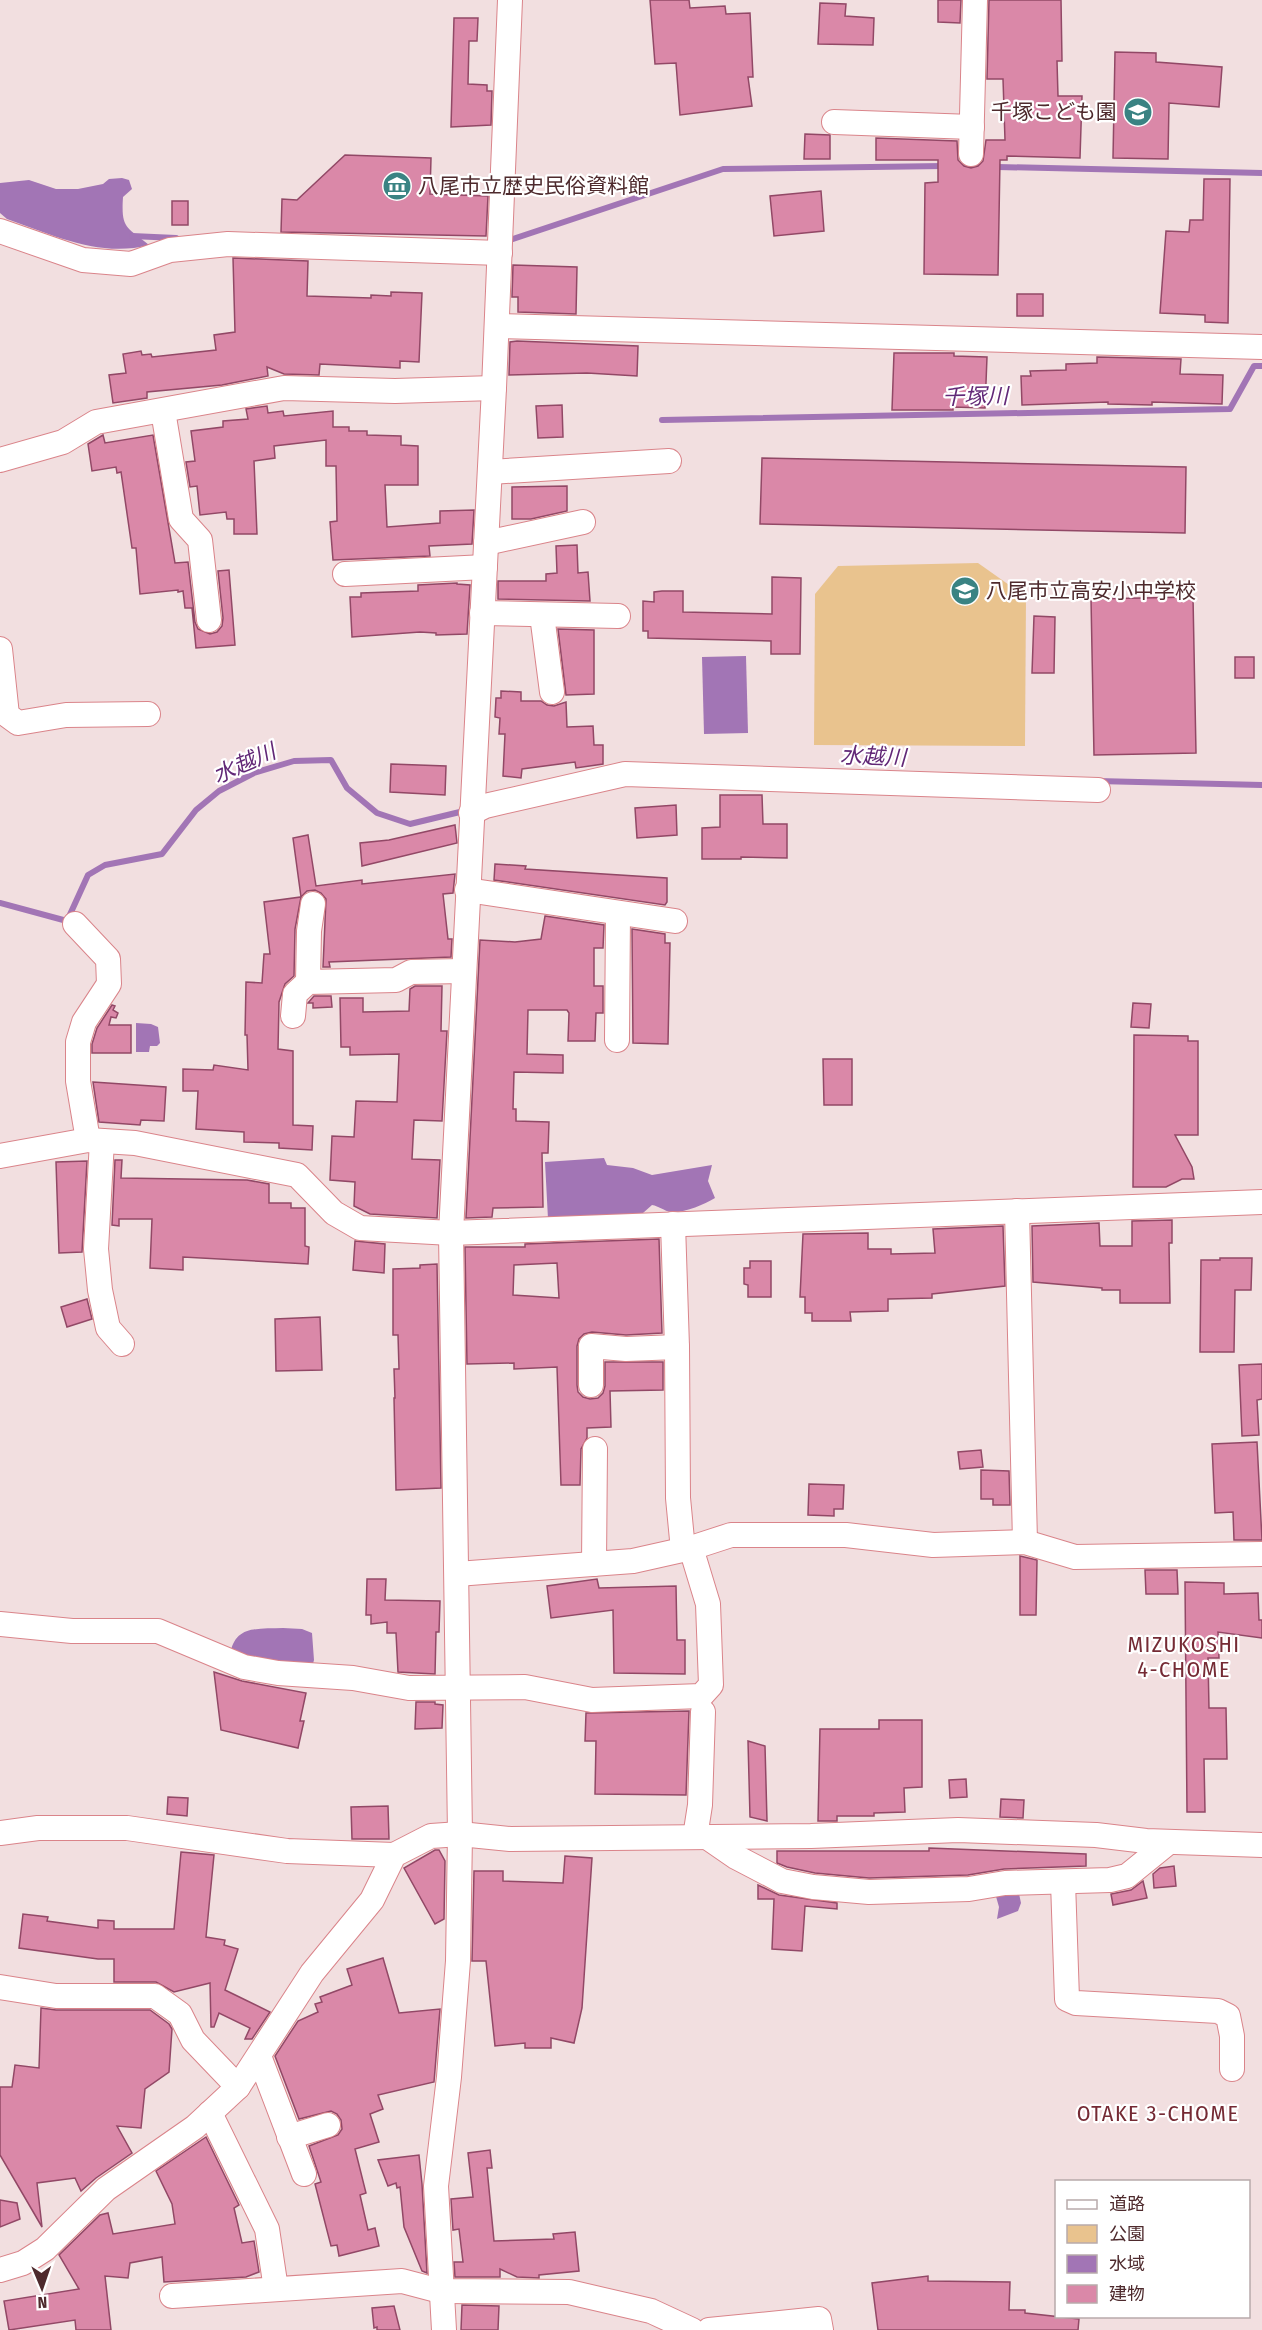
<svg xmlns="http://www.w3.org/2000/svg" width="1262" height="2330" viewBox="0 0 1262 2330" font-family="'Fira Sans Condensed','Noto Sans JP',sans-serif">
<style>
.green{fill:#e9c38e}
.water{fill:#a275b5}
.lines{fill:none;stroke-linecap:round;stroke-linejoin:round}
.stream{stroke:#a275b5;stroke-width:6}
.building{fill:#da88a8;stroke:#924866;stroke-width:1.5;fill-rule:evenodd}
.minor-casing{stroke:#da848a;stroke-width:26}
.minor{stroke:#fff;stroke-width:24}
.labels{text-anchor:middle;stroke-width:4.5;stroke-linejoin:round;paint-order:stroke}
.poi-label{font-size:21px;fill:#4e2a2d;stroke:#fff;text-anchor:start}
.water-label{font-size:22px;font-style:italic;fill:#622877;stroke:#fff}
.neighbourhood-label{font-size:22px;letter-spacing:1.5px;fill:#752a34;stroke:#fff}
</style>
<rect width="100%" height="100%" fill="#f2dfe0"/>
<!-- green -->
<polygon class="green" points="978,563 1026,597 1025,746 814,745 815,594 838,566"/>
<!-- water -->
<g class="water">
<path d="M122 178 129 180 132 189 123 197C121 229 126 226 149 245 100 258 53 235 7 219L0 213V183L29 180 56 189H78L103 184 109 179Z"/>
<polygon points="746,656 748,733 704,734 702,657"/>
<polygon points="136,1023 151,1024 158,1027 160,1043 157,1046 150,1046 149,1052 136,1052"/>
<path d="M604 1158 607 1165 633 1168 652 1175 712 1165 708 1181 715 1198C703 1205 685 1213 671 1212 664 1211 659 1206 652 1205L643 1213 548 1219 545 1162Z"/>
<path d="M283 1628 302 1629 312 1633 314 1660 312 1667 230 1656C234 1625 257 1629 283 1628Z"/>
<polygon points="1018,1889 1021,1903 1018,1911 997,1919 999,1907 995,1893"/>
</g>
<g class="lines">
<!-- stream -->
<g class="stream">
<polyline points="957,166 1262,173"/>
<polyline points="132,236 176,238"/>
<polyline points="507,241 723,169 944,166"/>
<polyline points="662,420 1230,409 1254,366 1262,366"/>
<polyline points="1097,781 1262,785"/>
<polyline points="0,903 67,921 88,875 105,865 162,854 196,810 219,791 254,773 294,761 331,760 347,788 377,813 410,824 464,811"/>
</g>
</g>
<!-- building -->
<g class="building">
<polygon points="650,0 689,0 690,8 725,6 726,14 750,13 753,77 748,77 752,106 680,115 676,63 655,64"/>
<polygon points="938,0 961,0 960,23 938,22"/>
<polygon points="989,0 1061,0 1062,61 1057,61 1058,96 1082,96 1080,158 1007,156 1007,160 1000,160 998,275 924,274 925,183 938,182 938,160 876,160 876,138 957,141 958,160 964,166 971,168 978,166 983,161 986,140 1005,140 1003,79 987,79"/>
<polygon points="820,3 846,4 845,16 874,18 873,45 818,44"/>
<polygon points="454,18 478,18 477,41 469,41 468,84 487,85 487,91 492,91 491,125 451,127"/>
<polygon points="1115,52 1156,53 1156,62 1222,67 1219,107 1169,103 1168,159 1113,158"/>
<polygon points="805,134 830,135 830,159 804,159"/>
<polygon points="345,155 431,158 430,194 488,196 486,236 281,232 282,199 297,200"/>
<polygon points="1204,179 1230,179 1228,323 1205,322 1205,315 1160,313 1166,231 1189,232 1190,220 1203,220"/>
<polygon points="821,191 824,231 774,236 770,196"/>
<rect x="172" y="201" width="16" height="24"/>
<polygon points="233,258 308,261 307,296 371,298 371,295 391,296 391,292 422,293 419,362 400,361 400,368 320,364 319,375 284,374 267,367 268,376 222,385 147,392 147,398 113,403 109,375 126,373 123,354 141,351 142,355 151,354 152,357 216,350 214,335 235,332"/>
<polygon points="513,265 577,267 576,314 518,312 518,297 512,297"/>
<rect x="1017" y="294" width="26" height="22"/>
<polygon points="517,341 638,346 637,376 587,373 509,375 510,342"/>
<polygon points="894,353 954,353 954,356 987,357 985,408 953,407 953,410 892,410"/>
<polygon points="1097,357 1181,359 1180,374 1223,375 1222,404 1152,402 1152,405 1108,404 1108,402 1022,405 1021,376 1031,376 1030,371 1066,370 1066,364 1097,363"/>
<polygon points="562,405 563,437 538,438 536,406"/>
<polygon points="267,406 268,413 283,411 284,416 333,411 333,427 349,427 349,431 367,431 367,435 401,436 401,445 418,446 418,485 385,485 387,527 440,523 440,511 474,510 472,544 429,546 430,556 333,560 330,522 337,521 336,466 326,466 326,440 274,446 275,458 254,461 257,534 234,534 234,519 227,519 226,512 200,515 197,486 190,487 186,462 195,461 191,431 223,427 223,421 248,419 246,409"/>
<polygon points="103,435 105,443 153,435 175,563 188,562 195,622 198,629 210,634 217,632 222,626 223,618 218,571 229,570 235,645 196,648 192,608 185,608 183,591 178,592 178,590 140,594 136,548 132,548 121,472 117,473 116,467 92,471 88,444"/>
<polygon points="762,458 1186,467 1185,533 760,524"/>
<polygon points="567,486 567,511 531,519 512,519 512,487"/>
<polygon points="577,545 578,573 588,572 590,601 498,599 498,581 546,581 546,574 557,573 556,546"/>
<polygon points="772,577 801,578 800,654 771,654 771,641 648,638 648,631 643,631 643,601 654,602 654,592 662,591 683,591 683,612 772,614"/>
<polygon points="457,583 457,584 470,585 467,634 436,635 436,633 420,632 352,637 350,597 361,597 361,593 418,591 418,585"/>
<polygon points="1193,597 1196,753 1094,755 1091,599"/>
<polygon points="1034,616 1055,617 1054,673 1032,673"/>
<polygon points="558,629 594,630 594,694 566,695"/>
<rect x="1235" y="657" width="19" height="21"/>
<polygon points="501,691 521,692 521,701 541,701 547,705 554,706 566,702 567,727 593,726 594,745 603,745 603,764 576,768 575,762 522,769 521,778 503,776 505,734 499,734 500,718 495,717 496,698 501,698"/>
<polygon points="391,764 446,766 445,795 390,792"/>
<polygon points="720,795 762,795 763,824 787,824 787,858 741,857 741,859 702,859 702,828 720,827"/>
<polygon points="676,805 677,835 637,838 635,808"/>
<polygon points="455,825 457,843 362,866 360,843 389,840"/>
<polygon points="308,835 316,886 362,880 362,884 455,874 453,893 443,894 448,939 452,939 451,957 329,962 330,967 323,967 326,899 321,893 315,890 307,891 301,897 293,838"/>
<polygon points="495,864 526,866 525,869 667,878 667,902 665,905 494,880"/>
<polygon points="301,897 295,929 294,976 285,984 279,1002 278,1049 293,1051 293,1125 313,1126 312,1150 279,1148 279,1143 244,1142 244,1132 196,1129 198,1091 183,1091 183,1069 213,1070 214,1065 248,1070 247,1035 245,1035 246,982 262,983 264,954 270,954 264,902"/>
<polygon points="545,916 604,925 603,948 594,948 594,986 603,986 603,1013 596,1013 595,1041 568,1041 569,1013 567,1010 528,1010 527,1054 563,1055 563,1073 514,1072 513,1109 516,1109 516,1121 549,1122 548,1153 542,1153 543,1207 493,1208 492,1217 466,1218 480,940 515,942 541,939"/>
<polygon points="632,929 665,934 665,943 670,943 668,1044 633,1043"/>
<polygon points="415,986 442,986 441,1031 447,1031 442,1121 414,1120 412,1159 440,1160 437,1218 370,1214 354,1206 355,1182 330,1180 332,1136 354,1137 356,1101 397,1102 399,1054 350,1055 350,1047 341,1047 340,998 363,998 363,1012 409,1011 410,989"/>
<polygon points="314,996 331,996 332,1007 313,1008 313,1003 308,1003"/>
<polygon points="1133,1003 1151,1004 1149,1028 1131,1027"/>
<polygon points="112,1005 115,1006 113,1010 118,1013 116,1018 111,1017 109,1025 131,1025 131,1053 92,1053 92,1044 97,1028"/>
<polygon points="1134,1035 1188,1036 1188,1041 1198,1041 1198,1135 1175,1135 1192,1167 1194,1179 1182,1179 1166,1187 1133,1187"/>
<polygon points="823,1059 852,1059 852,1105 824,1105"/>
<polygon points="93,1082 166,1087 164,1121 141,1120 140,1125 99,1122"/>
<polygon points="115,1160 122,1160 121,1178 247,1180 269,1184 269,1203 291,1203 291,1208 305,1208 305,1246 309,1247 308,1264 183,1257 183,1270 150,1268 152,1219 119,1219 119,1226 112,1225"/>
<polygon points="87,1161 82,1252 59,1253 56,1162"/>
<polygon points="1172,1220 1172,1243 1169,1243 1170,1303 1120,1303 1120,1290 1102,1290 1102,1288 1033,1282 1032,1226 1099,1223 1100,1246 1132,1246 1132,1221"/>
<polygon points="1003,1226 1005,1286 932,1294 932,1298 888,1299 888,1311 850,1312 851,1321 812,1321 812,1313 805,1313 805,1297 800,1297 803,1234 868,1233 868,1249 891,1249 891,1254 935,1253 933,1229"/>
<path d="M659 1239 662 1333 626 1335 592 1332 584 1334 579 1339 577 1346V1385L578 1392 583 1397 590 1399 598 1398 603 1393 605 1386V1362H663V1390L610 1391 611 1427 587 1428V1438L581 1449 580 1485H561L557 1367 514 1369V1363L467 1364 465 1247H525V1244ZM557 1263 559 1298 513 1295 514 1265Z"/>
<polygon points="355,1241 385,1244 384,1273 353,1270"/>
<polygon points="1220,1258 1252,1258 1251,1290 1235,1290 1234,1352 1200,1352 1201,1260 1220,1260"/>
<polygon points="750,1261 771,1261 771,1297 748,1297 748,1285 744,1284 744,1268 750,1268"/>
<polygon points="437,1264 441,1488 396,1490 394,1398 395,1398 394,1369 399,1369 398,1335 393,1335 393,1269 420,1268 420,1265"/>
<polygon points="87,1299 92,1319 67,1327 61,1307"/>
<polygon points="320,1317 322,1370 276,1371 275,1319"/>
<polygon points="1262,1364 1262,1399 1257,1400 1259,1435 1242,1436 1239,1365"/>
<polygon points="1257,1442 1262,1540 1234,1540 1233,1512 1215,1513 1212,1444"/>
<polygon points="981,1450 983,1467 960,1469 958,1452"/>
<polygon points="981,1470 1009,1471 1010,1505 993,1505 993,1499 981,1499"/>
<polygon points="809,1484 844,1485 843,1509 834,1509 834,1516 808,1515"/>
<polygon points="1020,1556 1037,1560 1036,1615 1020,1615"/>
<polygon points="1145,1570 1177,1570 1178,1594 1146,1594"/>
<polygon points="367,1579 386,1579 385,1600 440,1601 439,1632 436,1632 435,1674 398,1672 396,1633 387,1633 387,1622 371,1624 371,1615 366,1615"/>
<polygon points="597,1579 599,1588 676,1586 677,1640 685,1640 685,1674 614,1673 613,1610 551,1618 547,1586"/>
<polygon points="1185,1582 1224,1583 1224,1594 1258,1593 1259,1620 1262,1620 1262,1638 1218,1632 1219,1658 1208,1658 1209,1708 1226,1708 1227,1759 1204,1759 1205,1812 1187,1812"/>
<polygon points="214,1672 242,1681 306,1693 300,1721 304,1721 298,1748 221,1730"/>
<polygon points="416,1702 435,1702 435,1704 443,1705 442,1728 415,1729"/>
<polygon points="689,1711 686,1795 595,1794 596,1741 585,1741 586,1713"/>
<polygon points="879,1720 922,1720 922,1787 904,1788 905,1812 874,1813 874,1816 837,1816 837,1821 818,1821 820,1729 879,1729"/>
<polygon points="748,1741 765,1746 767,1821 750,1817"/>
<polygon points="966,1779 967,1797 950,1798 949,1780"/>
<polygon points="168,1797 188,1798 187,1816 167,1814"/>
<polygon points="1001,1799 1024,1800 1023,1818 1000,1817"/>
<polygon points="388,1806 389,1839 352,1839 351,1807"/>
<polygon points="929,1848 1086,1854 1086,1866 1004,1869 968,1875 869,1878 815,1873 787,1867 777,1863 777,1851 929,1851"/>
<polygon points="435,1850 439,1850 445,1861 444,1919 435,1924 404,1868"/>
<polygon points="181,1852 214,1855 206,1937 225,1940 224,1945 238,1949 225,1990 270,2012 252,2039 245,2039 250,2028 219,2013 214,2027 211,2027 210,1983 174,1992 156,1982 114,1982 114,1959 98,1959 19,1948 23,1914 48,1917 47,1921 98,1928 98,1920 114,1921 114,1929 174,1929"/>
<polygon points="565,1856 592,1858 582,2008 574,2043 551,2038 551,2048 525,2048 525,2043 495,2046 486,1961 472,1961 474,1871 503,1871 503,1881 563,1883"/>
<polygon points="1174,1866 1176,1886 1154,1888 1153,1874 1160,1868"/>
<polygon points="1143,1881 1147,1898 1113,1905 1111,1894 1131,1890"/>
<polygon points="758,1885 779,1895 837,1903 837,1909 805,1906 802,1951 772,1949 774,1899 758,1899"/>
<polygon points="383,1958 399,2013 440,2009 434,2082 378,2095 383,2109 370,2114 379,2142 355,2149 366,2193 360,2195 368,2230 375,2228 379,2246 339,2256 337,2245 331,2246 315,2184 321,2182 309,2146 338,2135 342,2129 341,2120 337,2114 331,2111 299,2119 275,2056 298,2021 318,2012 315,2004 322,2002 320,1997 352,1985 347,1969"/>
<polygon points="41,2008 56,2010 150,2010 169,2024 172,2029 169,2072 145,2089 141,2128 117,2126 132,2153 96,2178 81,2191 75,2178 37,2183 42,2227 0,2155 0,2087 12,2087 15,2065 39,2068"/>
<polygon points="206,2137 239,2205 234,2208 242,2243 254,2241 259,2272 246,2277 164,2282 162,2257 130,2263 128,2278 105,2276 111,2330 76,2330 75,2320 9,2330 4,2301 79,2289 59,2255 100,2215 108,2213 113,2234 175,2224 172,2204 156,2171"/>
<polygon points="490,2150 492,2168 487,2168 494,2241 554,2239 553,2234 575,2232 579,2271 539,2275 539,2278 517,2277 500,2269 500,2277 455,2277 454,2262 463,2262 459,2229 453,2230 451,2199 473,2197 468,2153"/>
<polygon points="419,2155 422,2184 427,2273 422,2271 404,2227 400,2187 397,2188 396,2183 388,2186 378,2160"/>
<polygon points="0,2200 17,2203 20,2219 0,2227"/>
<polygon points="928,2276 928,2281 1010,2282 1009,2310 1025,2310 1025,2313 1079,2319 1078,2330 878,2330 872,2283"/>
<polygon points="462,2305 499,2306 498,2330 461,2330"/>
<polygon points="394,2306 400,2330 377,2330 377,2327 374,2328 372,2308"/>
</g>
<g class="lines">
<!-- minor casing -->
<g class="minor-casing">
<g id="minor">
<polyline points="834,122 972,127"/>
<polyline points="971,154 975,0"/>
<polyline points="0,231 83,260 131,264 170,250 228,244 500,253"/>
<polyline points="497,326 1262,347"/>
<polyline points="163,411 181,519 200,540 209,620"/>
<polyline points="0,460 63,442 96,422 284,388 395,391 494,388"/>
<polyline points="490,472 669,461"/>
<polyline points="486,543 583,522"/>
<polyline points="345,574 485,567"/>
<polyline points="482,613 618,616"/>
<polyline points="542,615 552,692"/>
<polyline points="0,649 7,715 18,723 66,715 148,714"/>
<polyline points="471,813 485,806 625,774 1098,790"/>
<polyline points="467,890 675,921"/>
<polyline points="75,924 108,959 109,984 84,1022 78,1042 78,1081 88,1140"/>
<polyline points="308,982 309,931 313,904"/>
<polyline points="293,1016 295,994 308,982 396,980 411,972 463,971"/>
<polyline points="617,1040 618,913"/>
<polyline points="102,1141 96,1249 100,1290 108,1328 122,1344"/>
<polyline points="0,1156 88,1140 135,1143 297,1175 334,1213 360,1228 451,1233 1262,1202"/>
<polyline points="1017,1211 1025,1542"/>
<polyline points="673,1224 677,1347 678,1498 683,1550"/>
<polyline points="591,1385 591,1346 626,1349 677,1347"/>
<polyline points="594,1564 595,1449"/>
<polyline points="457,1574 633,1561 691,1548 731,1535 846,1535 933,1545 1025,1542 1075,1557 1262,1554"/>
<polyline points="0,1624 72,1631 158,1631 244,1667 278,1673 353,1678 409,1688 525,1687 592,1700 701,1696 711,1685 708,1604 691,1548"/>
<polyline points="0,1833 38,1828 127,1828 287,1851 394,1855"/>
<polyline points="695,1837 700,1805 703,1712"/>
<polyline points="707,1837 736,1857 782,1881 813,1887 869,1892 969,1889 1005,1883 1110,1880 1127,1876 1169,1842"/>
<polyline points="1063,1882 1067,1999 1076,2003 1218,2011 1228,2016 1232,2036 1232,2069"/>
<polyline points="0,1987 56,1996 155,1996 180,2014 193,2040 238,2087"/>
<polyline points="259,2056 304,2174"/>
<polyline points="210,2113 267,2229 276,2289"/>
<polyline points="289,2137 328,2125"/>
<polyline points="0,2270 23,2263 45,2249 106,2189 195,2127 238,2087 312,1973 372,1900 394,1855 431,1836 460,1834 510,1839 811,1836 958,1830 1096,1835 1146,1841 1262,1845"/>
<polyline points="172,2296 402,2281 440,2291 569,2292 651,2311 692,2330"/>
<polyline points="444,2330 436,2186 449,2077 458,1961 460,1834 451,1233 494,388 510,0"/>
<polyline points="709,2330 819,2319 821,2330"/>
</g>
</g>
<!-- minor -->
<use href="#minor" class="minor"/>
</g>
<!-- icons -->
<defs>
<g id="school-disc" transform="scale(1.5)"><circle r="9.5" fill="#3a8383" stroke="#fff"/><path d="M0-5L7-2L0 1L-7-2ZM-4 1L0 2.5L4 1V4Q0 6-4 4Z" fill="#fff"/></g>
<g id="museum-disc" transform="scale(1.5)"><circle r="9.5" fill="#3a8383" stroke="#fff"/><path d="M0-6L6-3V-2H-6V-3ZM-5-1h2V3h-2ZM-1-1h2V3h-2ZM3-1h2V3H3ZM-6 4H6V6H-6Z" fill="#fff"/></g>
</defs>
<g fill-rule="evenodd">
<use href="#school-disc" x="1138" y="112"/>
<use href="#museum-disc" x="397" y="186"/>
<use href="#school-disc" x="965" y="591"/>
</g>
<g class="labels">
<!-- poi labels -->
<g class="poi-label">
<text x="1117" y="119" text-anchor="end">千塚こども園</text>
<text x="418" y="193">八尾市立歴史民俗資料館</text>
<text x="986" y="598">八尾市立高安小中学校</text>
</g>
<!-- water labels -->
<g class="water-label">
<text transform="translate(975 396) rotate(-1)" y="8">千塚川</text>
<text transform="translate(873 756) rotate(2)" y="8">水越川</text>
<text transform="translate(244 763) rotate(-24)" y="8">水越川</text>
</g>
<!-- neighbourhood labels -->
<g class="neighbourhood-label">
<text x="1184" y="1652">MIZUKOSHI<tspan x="1184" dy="25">4-CHOME</tspan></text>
<text x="1158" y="2121">OTAKE 3-CHOME</text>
</g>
</g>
<!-- legend -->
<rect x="1055" y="2180" width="195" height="138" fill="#ffffff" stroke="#b8aaab" stroke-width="1.5"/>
<rect x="1067" y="2200" width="30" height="9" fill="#ffffff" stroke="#b8aaab" stroke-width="1.5"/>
<text x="1109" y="2210" font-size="18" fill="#4e2a2d">道路</text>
<rect x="1067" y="2225" width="30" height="18" fill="#e9c38e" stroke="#b8aaab" stroke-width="1.5"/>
<text x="1109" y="2240" font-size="18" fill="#4e2a2d">公園</text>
<rect x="1067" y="2255" width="30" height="18" fill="#a275b5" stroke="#b8aaab" stroke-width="1.5"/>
<text x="1109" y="2270" font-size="18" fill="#4e2a2d">水域</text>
<rect x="1067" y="2285" width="30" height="18" fill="#da88a8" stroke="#b8aaab" stroke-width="1.5"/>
<text x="1109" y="2300" font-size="18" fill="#4e2a2d">建物</text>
<!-- north arrow -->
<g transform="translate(42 2288) rotate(178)" stroke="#ffffff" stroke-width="4.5" paint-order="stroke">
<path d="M0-4.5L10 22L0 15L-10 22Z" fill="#4e2a2d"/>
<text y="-9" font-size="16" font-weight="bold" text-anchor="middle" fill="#4e2a2d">N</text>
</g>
</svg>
